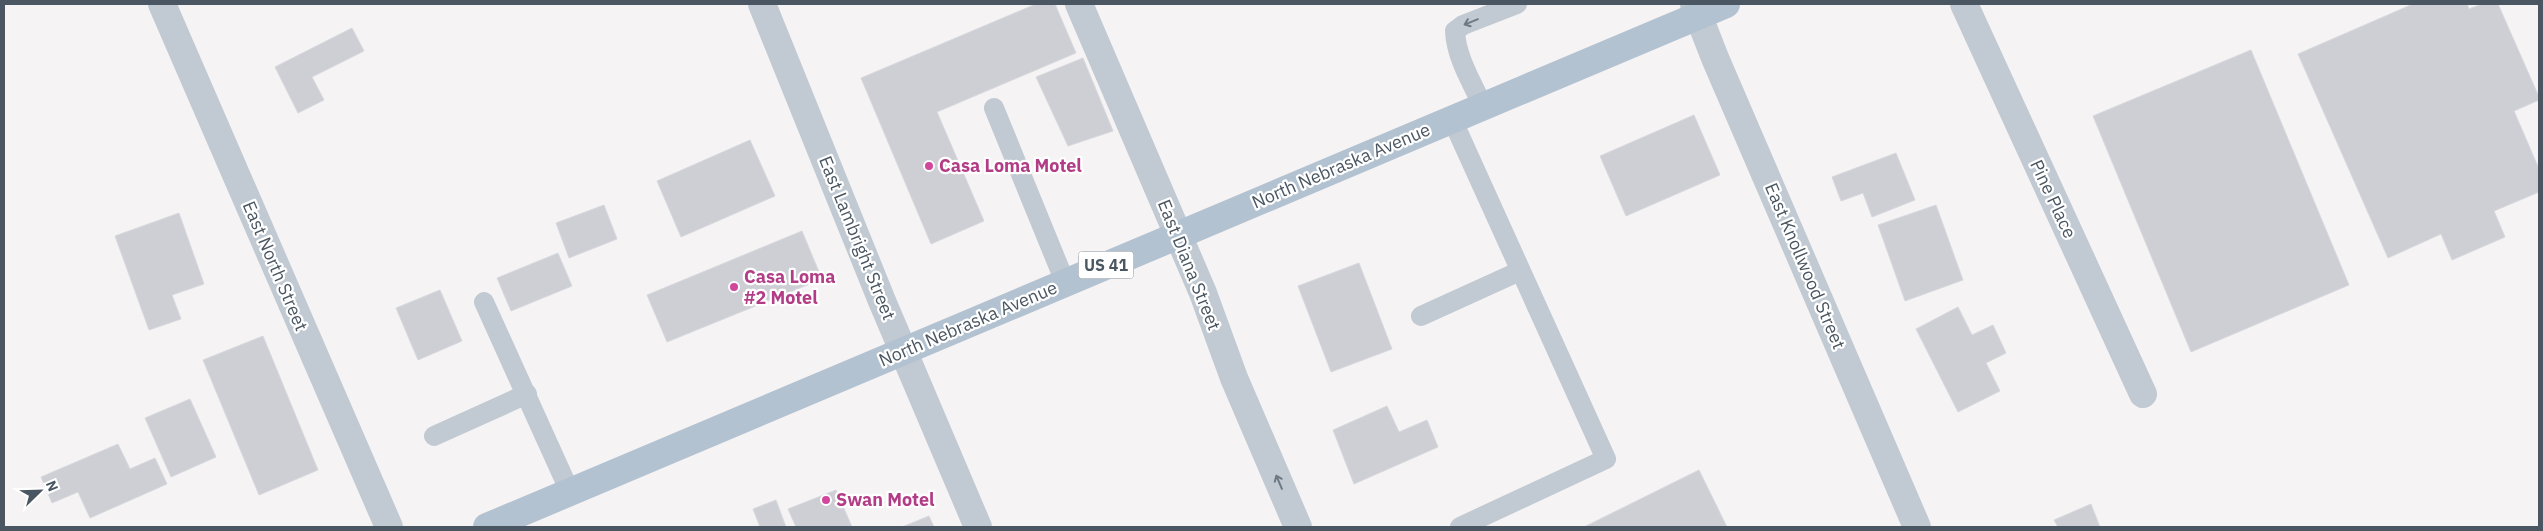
<svg xmlns="http://www.w3.org/2000/svg" width="2543" height="531" viewBox="0 0 2543 531" font-family="'IBM Plex Sans',sans-serif">
<style>
.building{fill:#cdcfd5;stroke:#d7d9de}
.lines{fill:none;stroke-linecap:round;stroke-linejoin:round}
.service{stroke:#c1cad2;stroke-width:20}
.minor{stroke:#c1cad2;stroke-width:28}
.primary{stroke:#b3c2d1;stroke-width:28}
.oneway{stroke:#6e7983}
.hotel-dot{fill:#d1479c;stroke:#fff;stroke-width:2}
.labels{text-anchor:middle;stroke-width:4.5;stroke-linejoin:round;paint-order:stroke}
.shield{fill:#fff;stroke:#808990;stroke-width:1}
.shield-label{font-size:16px;font-weight:bold;fill:#4a5661}
.hotel-label{font-size:18px;font-weight:bold;fill:#b23c85;stroke:#fff;text-anchor:start}
.street-label{font-size:18px;fill:#4a5661;stroke:#fff}
</style>
<rect width="100%" height="100%" fill="#f5f3f3"/>
<!-- building -->
<g class="building">
<polygon points="1036,4 1055,4 1076,53 937,112 984,221 931,244 861,78"/>
<polygon points="2413,4 2467,4 2469,9 2482,4 2498,4 2539,97 2539,100 2514,111 2539,169 2539,192 2494,211 2505,237 2452,260 2441,234 2388,258 2298,54"/>
<polygon points="352,28 364,51 312,77 324,100 298,113 275,67"/>
<polygon points="2251,50 2349,285 2191,352 2093,116"/>
<polygon points="1083,58 1113,131 1068,146 1036,77"/>
<polygon points="1694,115 1720,175 1626,216 1600,156"/>
<polygon points="750,140 775,196 681,237 657,181"/>
<polygon points="1896,153 1915,200 1872,217 1863,193 1841,201 1832,177"/>
<polygon points="604,205 617,239 569,258 556,223"/>
<polygon points="1936,205 1963,280 1905,301 1878,225"/>
<polygon points="179,213 204,284 172,295 181,319 149,330 115,236"/>
<polygon points="802,231 822,279 667,342 647,295"/>
<polygon points="558,253 572,286 511,311 497,278"/>
<polygon points="1359,263 1392,349 1331,372 1298,286"/>
<polygon points="440,290 462,341 418,360 396,308"/>
<polygon points="1958,307 1972,335 1993,325 2006,353 1986,363 2000,391 1958,412 1916,329"/>
<polygon points="263,336 318,470 259,495 203,360"/>
<polygon points="190,399 216,457 171,477 145,418"/>
<polygon points="1387,406 1399,432 1427,420 1438,447 1354,484 1333,430"/>
<polygon points="118,444 130,469 155,458 167,484 90,518 78,492 52,503 41,477"/>
<polygon points="1699,470 1727,527 1584,527"/>
<polygon points="836,490 852,527 796,527 788,509"/>
<polygon points="776,500 786,527 760,527 753,509"/>
<polygon points="2091,504 2100,527 2058,527 2054,520"/>
<polygon points="929,516 934,527 902,527"/>
</g>
<g class="lines">
<!-- service -->
<g class="service">
<path d="M1483 106C1472 83 1456 57 1455 31L1463 25 1517 4"/>
<polyline points="994,108 1065,282"/>
<polyline points="1452,119 1606,459 1460,527"/>
<polyline points="484,302 570,492"/>
<polyline points="1421,316 1520,271"/>
<polyline points="434,436 527,394"/>
</g>
<!-- minor -->
<g class="minor">
<polyline points="162,4 389,527"/>
<polyline points="762,4 882,301 978,527"/>
<polyline points="1079,4 1203,293 1234,378 1298,527"/>
<polyline points="1694,4 1715,58 1917,527"/>
<polyline points="1964,4 2143,394"/>
</g>
<!-- primary -->
<polyline class="primary" points="487,527 1726,4"/>
</g>
<!-- one-way arrows -->
<defs><path id="oneway-shaft" d="M-6 0H5M1.5-3L5.5 0L1.5 3" fill="none" stroke-width="1.6" stroke-linecap="round" stroke-linejoin="round" transform="scale(1.25)"/></defs>
<g class="oneway">
<use href="#oneway-shaft" transform="translate(1471 22) rotate(158)"/>
<use href="#oneway-shaft" transform="translate(1279 482) rotate(-113)"/>
</g>
<!-- markers -->
<g class="hotel-dot">
<circle cx="929" cy="166" r="5"/>
<circle cx="734" cy="287" r="5"/>
<circle cx="826" cy="500" r="5"/>
</g>
<g class="labels">
<!-- shield labels -->
<rect class="shield" x="1078.5" y="251.5" width="55" height="27" rx="4"/>
<g class="shield-label">
<text x="1106" y="271">US 41</text>
</g>
<!-- hotel labels -->
<g class="hotel-label">
<text x="939" y="172">Casa Loma Motel</text>
<text x="744" y="283">Casa Loma<tspan x="744" dy="21">#2 Motel</tspan></text>
<text x="836" y="506">Swan Motel</text>
</g>
<!-- street labels -->
<g class="street-label">
<text transform="translate(1341 166) rotate(-23)" y="6">North Nebraska Avenue</text>
<text transform="translate(2053 199) rotate(65)" y="6">Pine Place</text>
<text transform="translate(857 238) rotate(68)" y="6">East Lambright Street</text>
<text transform="translate(1189 265) rotate(68)" y="6">East Diana Street</text>
<text transform="translate(275 266) rotate(67)" y="6">East North Street</text>
<text transform="translate(1805 266) rotate(67)" y="6">East Knollwood Street</text>
<text transform="translate(968 324) rotate(-23)" y="6">North Nebraska Avenue</text>
</g>
</g>
<!-- border -->
<rect width="2543" height="531" fill="none" stroke="#4a5661" stroke-width="10"/>
<!-- north arrow -->
<g transform="translate(40 491) rotate(67)" stroke="#ffffff" stroke-width="4" paint-order="stroke">
<path d="M0-4L9 19L0 12L-9 19Z" fill="#4a5661"/>
<text y="-8" font-size="14" font-weight="bold" text-anchor="middle" fill="#4a5661">N</text>
</g>
</svg>
